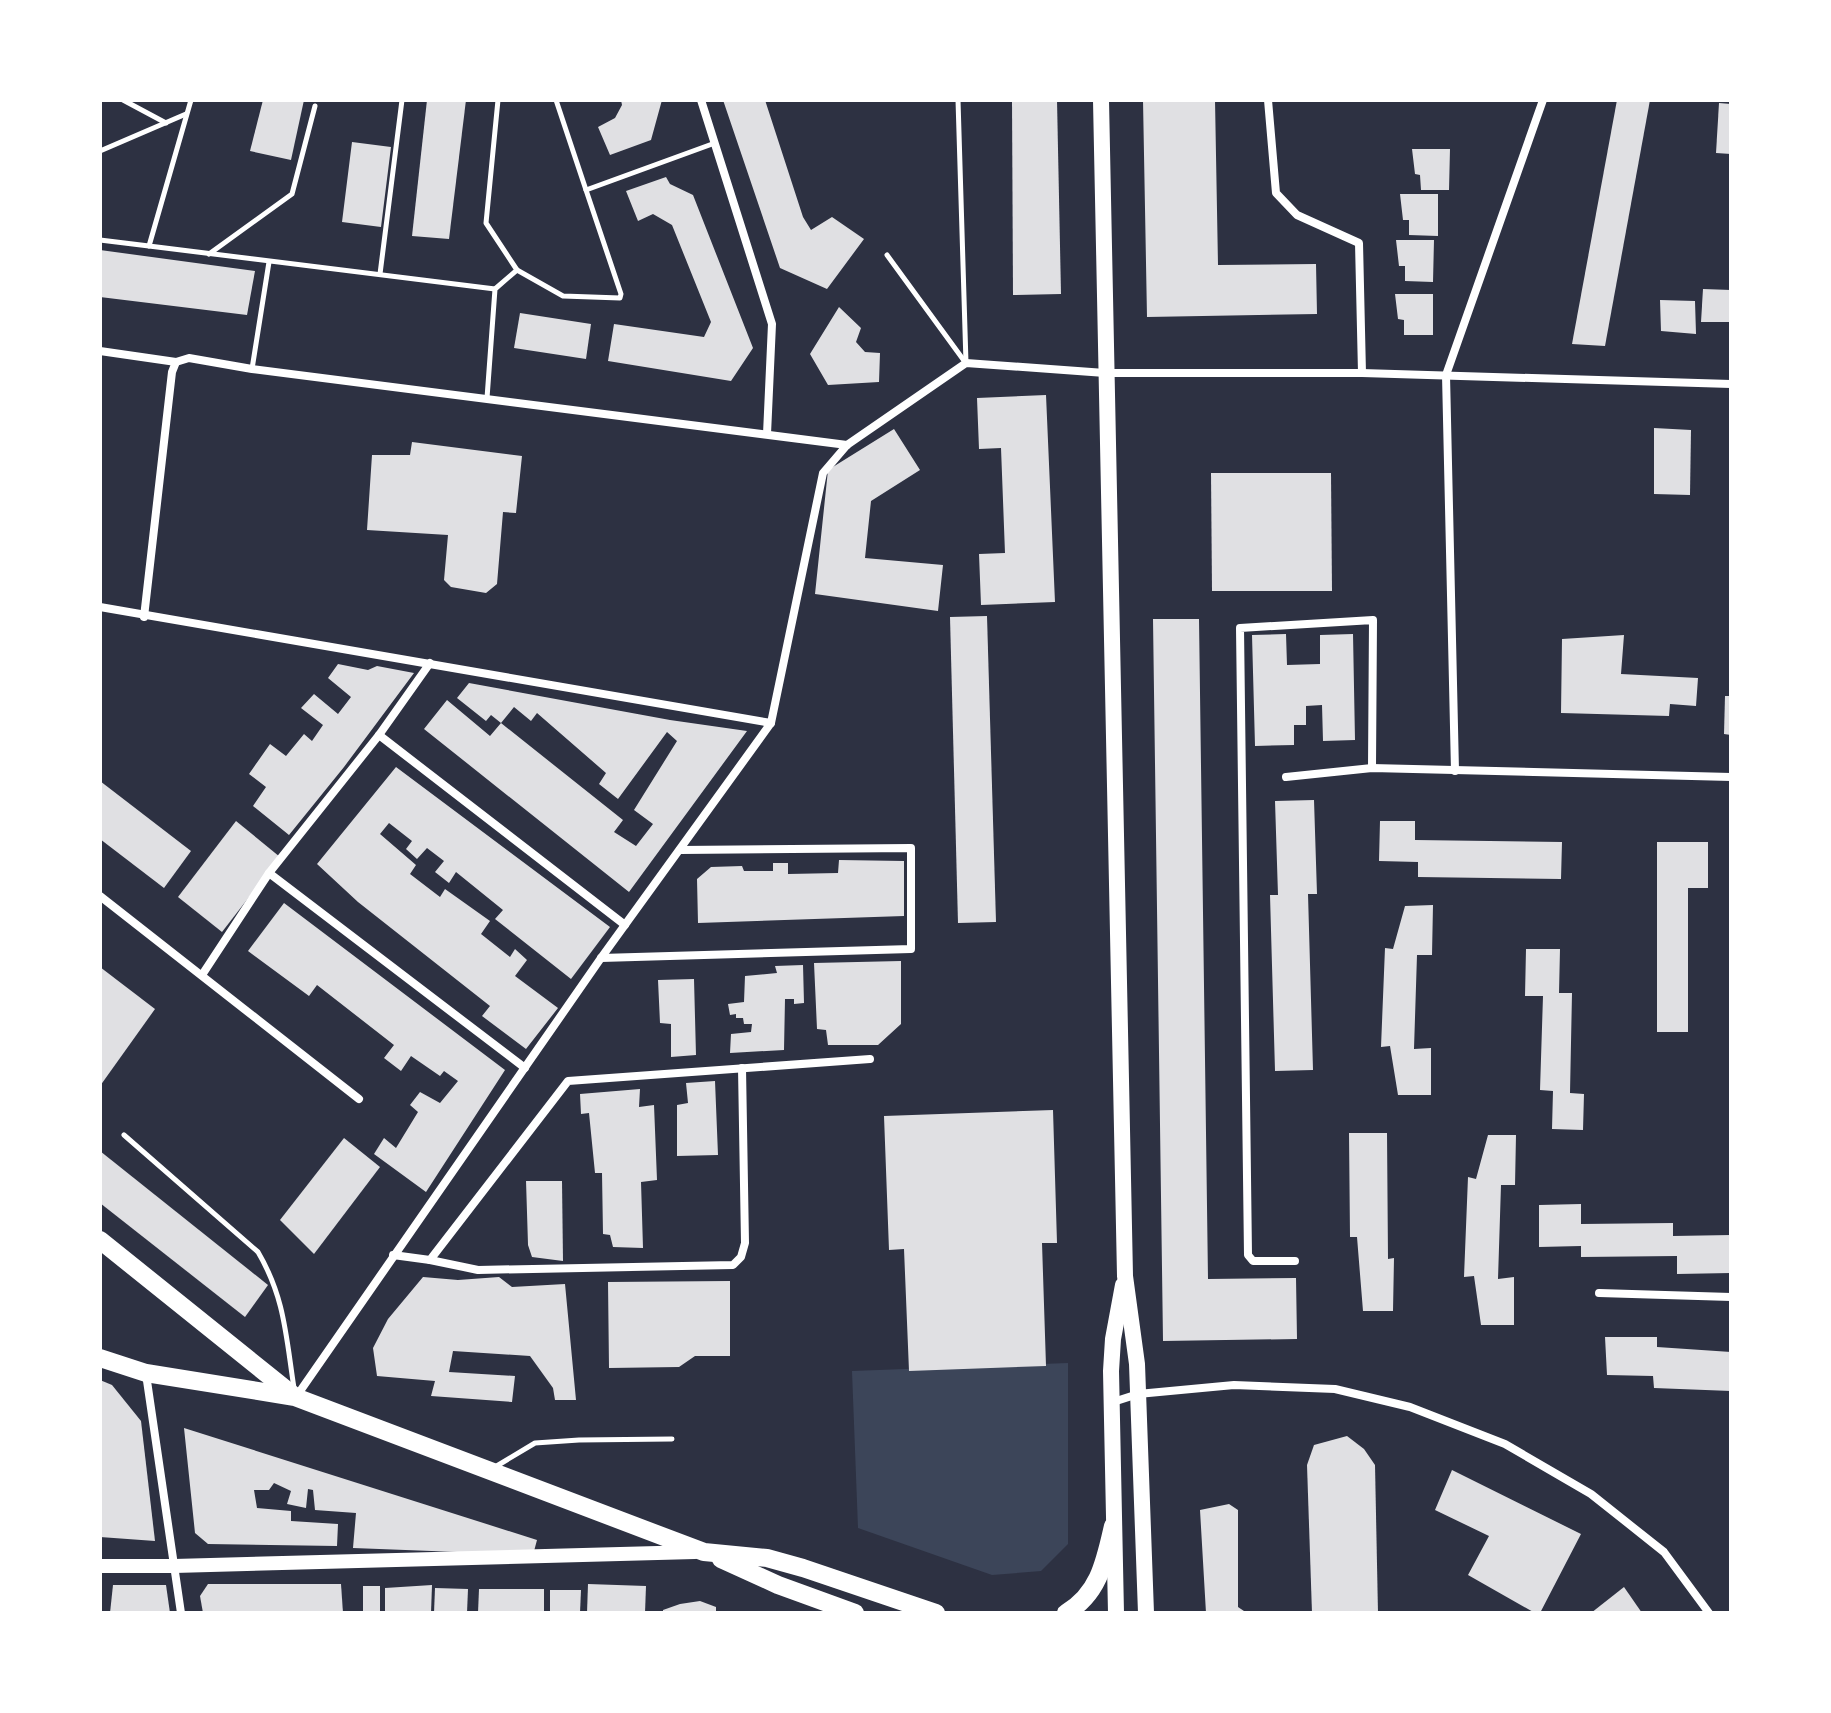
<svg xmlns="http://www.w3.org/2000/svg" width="1831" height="1713" viewBox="0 0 1831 1713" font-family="'Varela Round',sans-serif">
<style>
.green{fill:#3c4559}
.building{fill:#e0e0e3}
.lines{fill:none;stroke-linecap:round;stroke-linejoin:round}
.service{stroke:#fff;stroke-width:5}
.minor{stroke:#fff;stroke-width:8}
.tertiary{stroke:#fff;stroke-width:14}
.secondary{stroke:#fff;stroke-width:16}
.primary{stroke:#fff;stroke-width:18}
</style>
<rect width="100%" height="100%" fill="#2d3142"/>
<!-- green -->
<polygon class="green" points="1068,1363 1068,1544 1041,1571 992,1575 858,1528 852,1371"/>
<!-- building -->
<g class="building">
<polygon points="263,100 304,100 291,160 250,151"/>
<polygon points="427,100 466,100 449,239 412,236"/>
<polygon points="621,100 662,100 651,140 610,155 598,127 615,118 622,105"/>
<polygon points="723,100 765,100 803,217 811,230 832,217 864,239 827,289 780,268"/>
<polygon points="1012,100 1057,100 1061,294 1013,295"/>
<polygon points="1143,100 1215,100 1218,265 1316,264 1317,314 1147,317"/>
<polygon points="1617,100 1650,100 1605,346 1572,344"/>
<polygon points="1719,103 1731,104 1731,154 1716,153"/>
<polygon points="352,142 391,147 381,227 342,222"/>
<polygon points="1412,149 1450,149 1449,190 1421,190 1420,175 1415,174"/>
<polygon points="666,177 670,184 693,195 753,348 731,381 608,361 614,324 704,337 711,322 672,225 653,214 638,221 626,191"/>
<polygon points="1400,194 1438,194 1438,236 1409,235 1409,220 1403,220"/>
<polygon points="1396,240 1434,240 1433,282 1405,281 1405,266 1399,266"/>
<polygon points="100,250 255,271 247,315 100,297"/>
<polygon points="1703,289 1731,290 1731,322 1701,322"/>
<polygon points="1395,294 1433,294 1433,335 1404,335 1404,320 1398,319"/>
<polygon points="1660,300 1695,301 1696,334 1661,331"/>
<polygon points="839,307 861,328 856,342 865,352 880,353 879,382 828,385 810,354"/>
<polygon points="520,313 591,324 586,359 514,348"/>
<polygon points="1046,395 1055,602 981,605 979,554 1005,553 1001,448 979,449 977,398"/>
<polygon points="1654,428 1691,430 1690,495 1654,494"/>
<polygon points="894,429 920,470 871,501 865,558 943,565 938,611 815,594 828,470"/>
<polygon points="412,442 522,456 516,513 503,512 497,584 486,593 451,587 444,580 448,535 367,530 372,455 410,455"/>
<polygon points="1211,473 1331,473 1332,591 1212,591"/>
<polygon points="987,616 996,922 958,923 950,617"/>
<polygon points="1153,619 1199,619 1208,1279 1296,1278 1297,1339 1163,1341"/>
<polygon points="1286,634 1287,665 1320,664 1320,635 1353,634 1355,740 1323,741 1322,705 1306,706 1306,725 1294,725 1294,745 1255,746 1252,635"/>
<polygon points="1624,635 1621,674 1698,678 1696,706 1670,704 1669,716 1561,713 1562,639"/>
<polygon points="338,664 368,670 377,666 414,673 344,767 289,835 253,806 266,787 249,774 270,744 286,756 304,734 312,741 323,725 301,708 314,694 338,714 351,697 328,678"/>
<polygon points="469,683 670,720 747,731 629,892 424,729 447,700 490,736 501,723 623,820 614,832 636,846 653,824 634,810 677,741 667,732 618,799 599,784 606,773 537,713 531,721 514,707 501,723 491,715 486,721 457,698"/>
<polygon points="1725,696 1731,696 1731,735 1724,734"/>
<polygon points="396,767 610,927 571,979 495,919 503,910 456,872 449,883 435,872 444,861 427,848 417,859 406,849 412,841 389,823 380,834 416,865 410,874 440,897 445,889 490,921 481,934 510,957 515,949 527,960 515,976 558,1008 526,1049 482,1016 490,1006 358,902 317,864"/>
<polygon points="100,781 191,851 164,888 100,839"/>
<polygon points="1314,800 1317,894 1308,894 1313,1070 1275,1071 1270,895 1278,895 1275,801"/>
<polygon points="236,821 280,857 222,932 178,897"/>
<polygon points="1380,821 1415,821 1415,840 1562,842 1561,879 1418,877 1418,862 1379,861"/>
<polygon points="1657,842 1708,842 1708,888 1688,888 1688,1032 1657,1032"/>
<polygon points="839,860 904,861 904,916 698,923 697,879 711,867 742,866 744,871 773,871 773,863 788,863 788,874 838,873"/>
<polygon points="284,903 505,1070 426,1192 374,1154 384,1138 396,1148 418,1112 410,1105 420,1092 440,1103 458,1081 444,1071 440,1076 411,1056 401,1071 384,1058 394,1045 317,985 309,996 248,951"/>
<polygon points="1433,905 1432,955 1417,955 1414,1049 1431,1048 1431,1095 1398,1095 1390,1046 1381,1047 1385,948 1393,949 1405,906"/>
<polygon points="1526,949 1560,949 1559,993 1572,993 1570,1093 1584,1094 1583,1130 1552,1129 1553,1091 1540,1090 1543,996 1525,996"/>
<polygon points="901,961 901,1024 878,1045 828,1045 826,1030 817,1029 814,963"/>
<polygon points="803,965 804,1003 794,1004 794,999 785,999 784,1050 730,1053 731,1034 751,1032 752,1024 744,1024 743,1018 736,1018 736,1014 730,1015 728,1004 744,1002 745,976 777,973 775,966"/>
<polygon points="100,967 155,1009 100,1086"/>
<polygon points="694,979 696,1055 671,1057 671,1024 660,1023 658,980"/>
<polygon points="715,1081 718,1155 677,1156 677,1105 688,1103 686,1083"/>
<polygon points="640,1089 639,1107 654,1105 657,1180 641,1182 643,1248 613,1247 610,1235 603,1234 602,1173 595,1173 589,1113 581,1114 580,1094"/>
<polygon points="1053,1110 1057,1243 1042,1243 1046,1366 909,1371 904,1249 889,1250 884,1116"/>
<polygon points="1349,1133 1387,1133 1388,1259 1394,1258 1393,1311 1363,1311 1357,1237 1350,1237"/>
<polygon points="1488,1135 1516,1135 1515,1185 1501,1185 1498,1279 1514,1277 1514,1325 1481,1325 1474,1276 1464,1277 1468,1177 1476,1179"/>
<polygon points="344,1138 380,1167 314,1254 280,1220"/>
<polygon points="100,1151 268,1285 245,1317 100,1203"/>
<polygon points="526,1181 562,1181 563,1261 532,1257 528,1245"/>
<polygon points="1581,1204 1581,1224 1673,1223 1673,1236 1731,1235 1731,1273 1677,1274 1677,1256 1581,1257 1581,1246 1539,1247 1539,1205"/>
<polygon points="423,1277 458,1280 499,1277 512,1287 565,1284 576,1400 555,1400 553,1388 530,1356 453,1351 449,1372 515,1376 512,1402 431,1396 435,1381 377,1376 373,1348 388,1319"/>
<polygon points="730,1281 730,1356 695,1356 679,1367 609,1368 608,1282"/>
<polygon points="1605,1337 1657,1337 1657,1347 1731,1352 1731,1391 1654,1388 1653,1376 1607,1375"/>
<polygon points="100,1380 112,1385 141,1421 155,1541 100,1537"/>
<polygon points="184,1428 537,1540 533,1555 353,1548 356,1513 315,1510 313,1490 308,1489 306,1508 287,1504 291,1491 274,1483 269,1490 254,1490 257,1508 291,1511 291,1521 338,1524 337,1546 208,1544 195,1533"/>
<polygon points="1347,1436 1364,1449 1375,1465 1378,1613 1312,1613 1307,1465 1314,1445"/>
<polygon points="1452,1470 1581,1534 1540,1613 1535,1613 1468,1575 1489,1536 1435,1510"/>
<polygon points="1229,1504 1238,1510 1238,1607 1247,1613 1206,1613 1200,1510"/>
<polygon points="208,1584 341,1584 343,1613 203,1613 200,1596"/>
<polygon points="588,1584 646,1586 645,1613 587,1613"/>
<polygon points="113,1585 166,1585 170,1613 110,1613"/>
<polygon points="432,1585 431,1613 385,1613 385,1588"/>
<rect x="363" y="1586" width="17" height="27"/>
<polygon points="1624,1587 1642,1613 1591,1613"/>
<polygon points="435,1588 468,1589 467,1613 434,1613"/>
<polygon points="479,1589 544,1589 544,1613 478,1613"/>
<polygon points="550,1590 581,1590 580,1613 550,1613"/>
<polygon points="700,1601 716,1607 716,1613 663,1613 663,1610 680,1604"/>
</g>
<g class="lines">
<!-- service -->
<g class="service">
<polyline points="123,100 166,123"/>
<polyline points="191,100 149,246 495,289"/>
<polyline points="556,100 586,190"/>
<polyline points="958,100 966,363"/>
<polyline points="100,151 186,114"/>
<polyline points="100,240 149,246"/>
<polyline points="209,254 292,194 315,106"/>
<polyline points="887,255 965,362"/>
<polyline points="517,270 563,296 620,298 621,294 586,190 715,143"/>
<polyline points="380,274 402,100"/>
<polyline points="252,369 269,262"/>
<polyline points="487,398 495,289 517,270 486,223 498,100"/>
<path d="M124 1135 258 1252C285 1298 286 1337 294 1388"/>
<polyline points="495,1467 535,1443 579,1440 672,1439"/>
</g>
<!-- minor -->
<g class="minor">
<polyline points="701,100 772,324 767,434"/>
<polyline points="1268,100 1276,193 1297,215 1359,243 1362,373"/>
<polyline points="100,351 176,362"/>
<polyline points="100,607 771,723"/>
<polyline points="144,617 172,372 176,362 189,358 252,369 847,445"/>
<polyline points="379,735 625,925"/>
<polyline points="1455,771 1446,375 1543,100"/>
<polyline points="1286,777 1372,768 1731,777"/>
<polyline points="269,873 525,1068"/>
<polyline points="100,896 359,1099"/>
<polyline points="601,958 911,949 911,848 680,850"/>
<polyline points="202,975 269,873 379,735 430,663"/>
<polyline points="393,1255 430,1260 568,1081 870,1059"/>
<polyline points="430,1260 478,1270 733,1265 741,1257 745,1243 742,1068"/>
<polyline points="1295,1261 1253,1261 1248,1255 1240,628 1373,620 1372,768"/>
<polyline points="1599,1293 1731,1297"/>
<polyline points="146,1374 181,1613"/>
<polyline points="296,1397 601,958 771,723 823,473 847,445 966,363 1105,373 1362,373 1731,384"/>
<polyline points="1110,1403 1138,1394 1234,1385 1335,1389 1410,1407 1505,1444 1591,1494 1664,1552 1709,1613"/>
</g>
<!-- tertiary -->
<polyline class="tertiary" points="100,1566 174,1566 695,1552"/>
<!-- secondary -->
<g class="secondary">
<polyline points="1101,100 1125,1276 1137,1364 1146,1613"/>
<polyline points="1116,1613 1111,1371 1113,1339 1123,1285"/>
</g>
<!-- primary -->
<g class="primary">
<polyline points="100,1240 293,1395"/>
<polyline points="100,1358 146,1373 295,1397 704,1552 767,1558 803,1568 936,1613"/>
<polyline points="721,1559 778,1585 855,1613"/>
<path d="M1066 1613C1099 1594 1105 1561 1113 1526"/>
</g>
</g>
<!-- border -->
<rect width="1831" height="1713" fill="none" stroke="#ffffff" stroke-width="204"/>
</svg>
